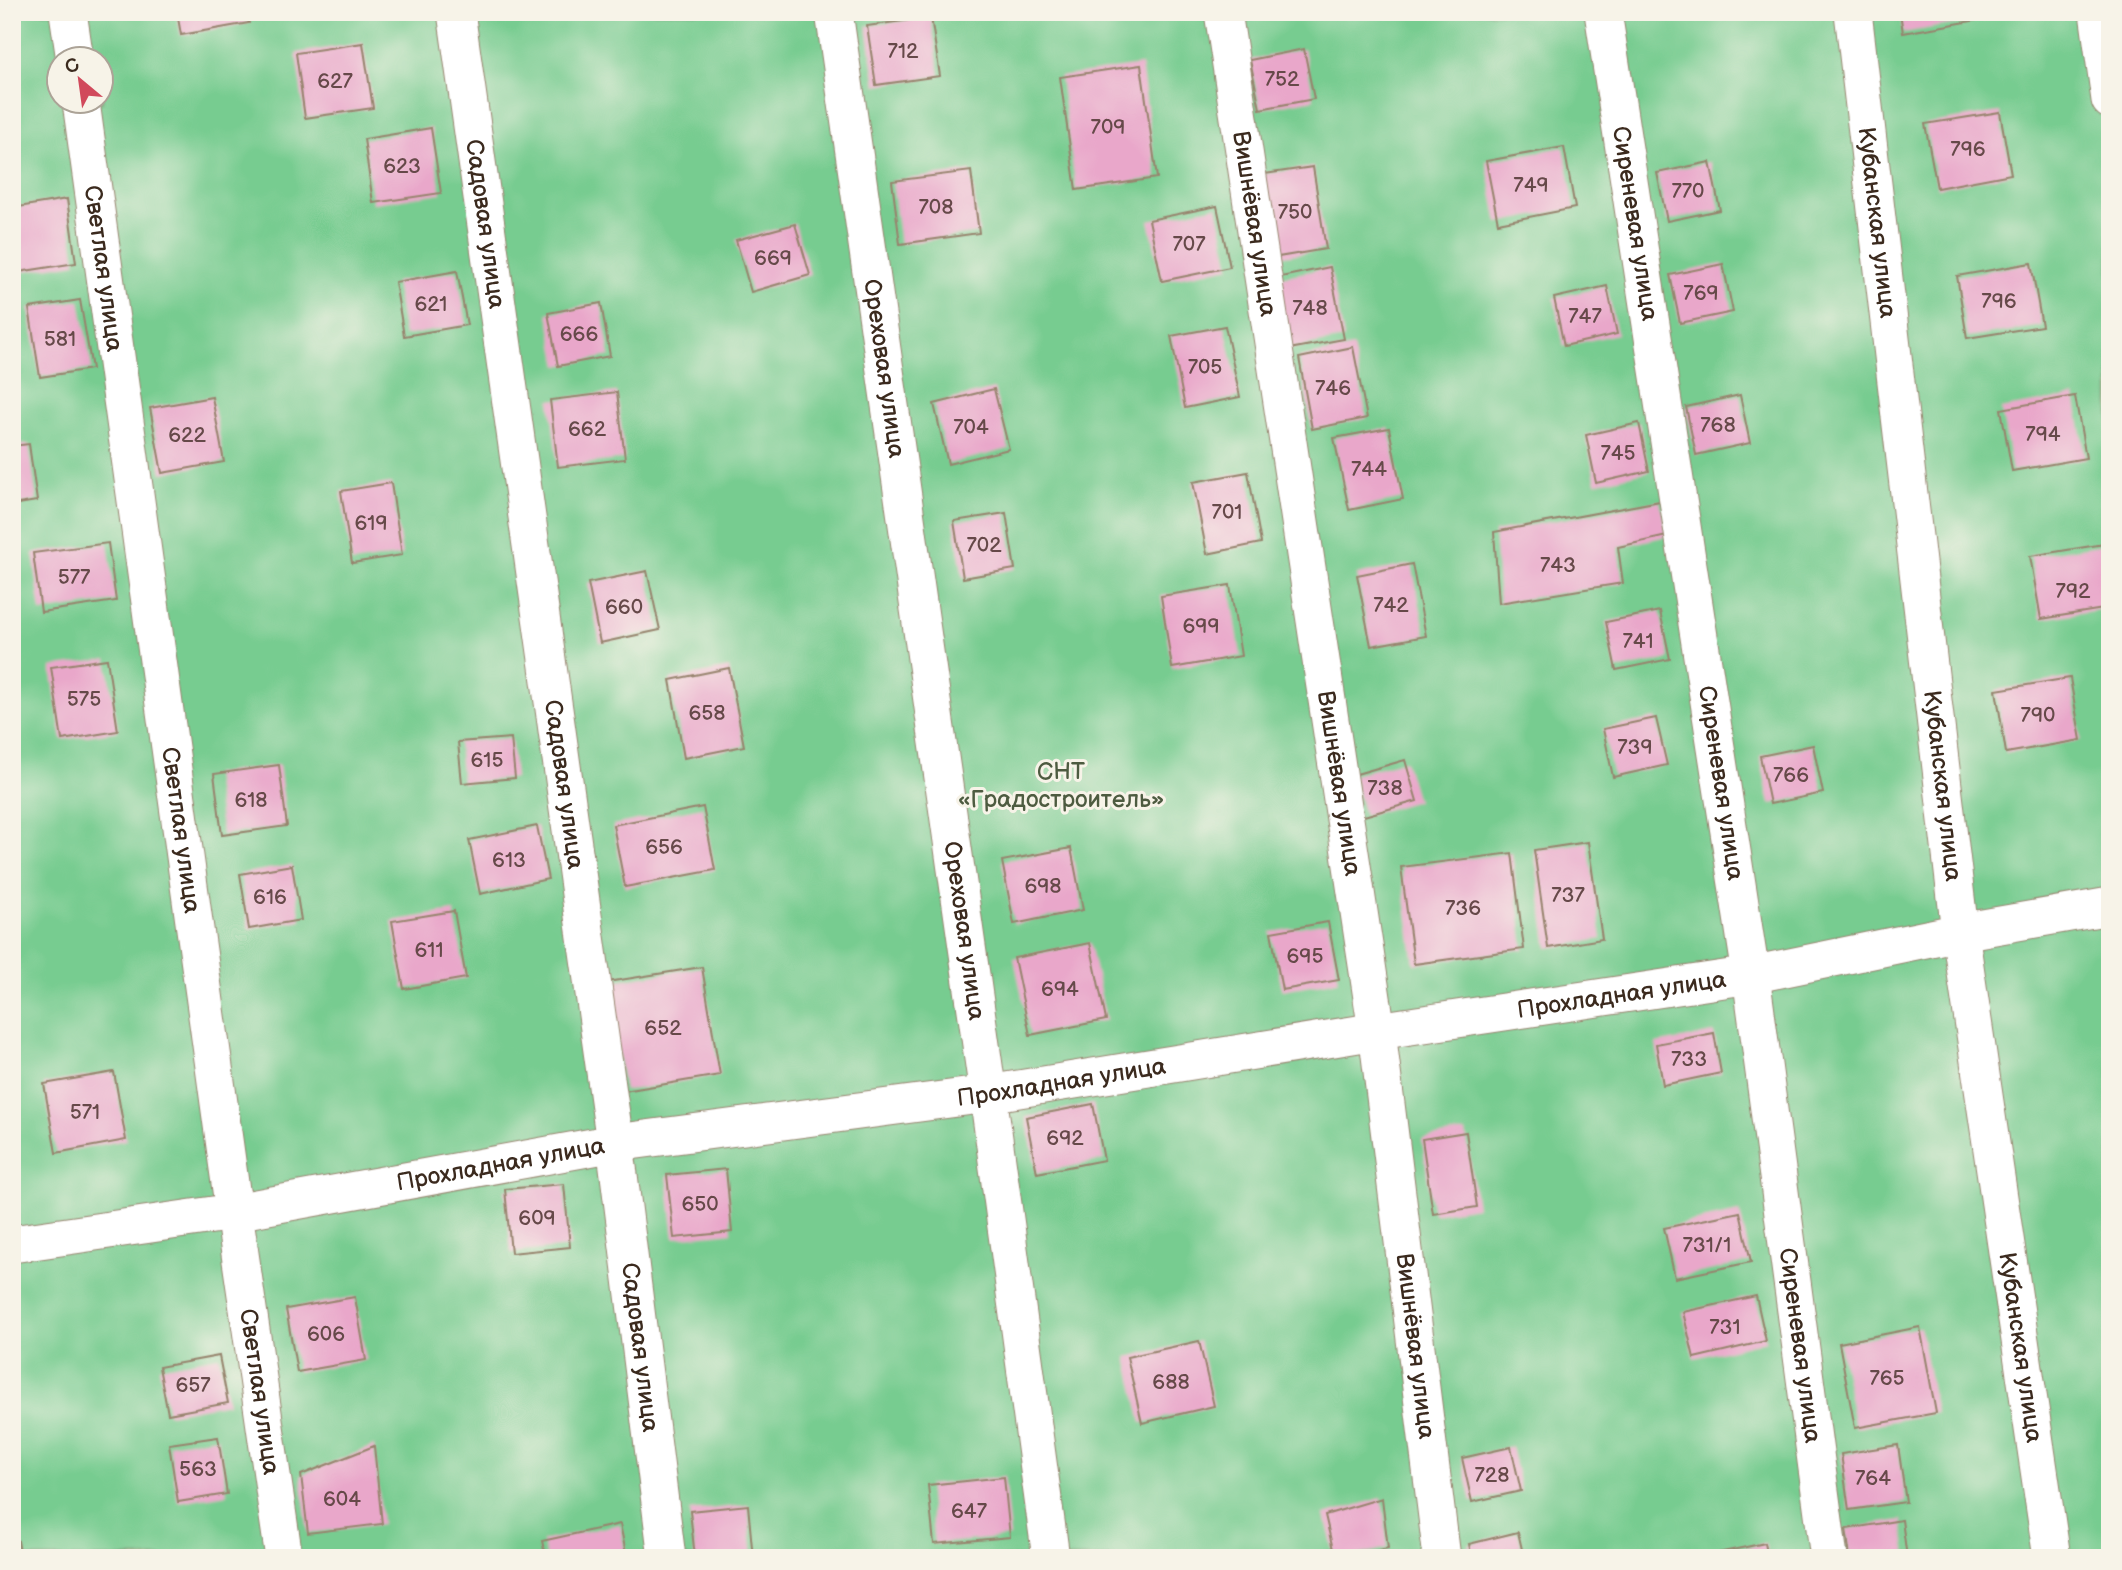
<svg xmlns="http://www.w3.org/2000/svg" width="2122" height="1570" viewBox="0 0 2122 1570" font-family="'Balsamiq Sans',sans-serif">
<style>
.green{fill:#77cc90;stroke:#597b57;stroke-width:2;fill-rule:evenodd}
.building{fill:#e9a7ca}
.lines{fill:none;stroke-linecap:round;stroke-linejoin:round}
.minor-casing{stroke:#97846e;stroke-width:39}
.minor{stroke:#fff;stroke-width:37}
.labels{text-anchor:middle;stroke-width:6;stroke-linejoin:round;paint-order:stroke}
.number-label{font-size:21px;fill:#664949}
.street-label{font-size:24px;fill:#3b2a1e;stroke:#f7f3e8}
.park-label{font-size:24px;fill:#4d5b40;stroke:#f7f3e8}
</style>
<rect width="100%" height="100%" fill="#f7f3e8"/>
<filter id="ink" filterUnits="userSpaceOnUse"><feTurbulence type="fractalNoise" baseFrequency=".0143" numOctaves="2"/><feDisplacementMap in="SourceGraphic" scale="14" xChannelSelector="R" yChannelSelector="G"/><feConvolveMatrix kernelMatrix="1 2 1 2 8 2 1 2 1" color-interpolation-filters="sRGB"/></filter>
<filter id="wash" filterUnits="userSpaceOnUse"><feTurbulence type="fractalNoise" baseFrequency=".00686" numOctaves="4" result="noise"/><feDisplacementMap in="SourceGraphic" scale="28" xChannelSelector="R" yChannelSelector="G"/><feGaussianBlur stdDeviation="1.57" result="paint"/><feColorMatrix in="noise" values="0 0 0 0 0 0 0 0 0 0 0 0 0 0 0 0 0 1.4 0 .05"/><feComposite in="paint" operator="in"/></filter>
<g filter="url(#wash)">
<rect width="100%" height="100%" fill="#f3ddbf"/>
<!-- green -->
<path class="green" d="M12 12H2110V1558H12ZM60 60H102V102H60Z"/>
<g id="blocks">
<!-- building -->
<g class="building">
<polygon points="177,12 247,12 249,23 181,35"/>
<polygon points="1900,12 1977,12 1978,20 1903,33"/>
<polygon points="931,17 940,76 876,85 867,26"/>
<polygon points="363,43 373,108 305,118 296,53"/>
<polygon points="1304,49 1314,99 1260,109 1250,60"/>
<polygon points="1141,65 1157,178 1076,190 1060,77"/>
<polygon points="2000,112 2011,174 1937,188 1925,124"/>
<polygon points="431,128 441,193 373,203 364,139"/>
<polygon points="1564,147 1575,208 1498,223 1486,161"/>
<polygon points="1710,162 1720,210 1667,221 1657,173"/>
<polygon points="1313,167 1326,249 1278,257 1264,174"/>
<polygon points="971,171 979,233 900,244 892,181"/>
<polygon points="67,199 76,263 12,273 12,208"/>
<polygon points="1217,206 1230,267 1162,281 1149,220"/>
<polygon points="795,224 810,275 751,292 736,240"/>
<polygon points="2031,263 2042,326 1967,338 1957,276"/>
<polygon points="1723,264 1733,312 1680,323 1670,275"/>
<polygon points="1330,267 1344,339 1289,349 1276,278"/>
<polygon points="457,271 467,325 404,336 395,282"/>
<polygon points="1607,286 1617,334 1564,346 1554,298"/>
<polygon points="80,300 92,369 40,377 29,308"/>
<polygon points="601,303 610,356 558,366 548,313"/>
<polygon points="1225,326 1240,397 1185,408 1171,336"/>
<polygon points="1353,347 1367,418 1312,429 1299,358"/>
<polygon points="994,389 1009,449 948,464 934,404"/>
<polygon points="617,392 625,459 558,467 550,400"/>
<polygon points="1740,395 1750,443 1696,455 1686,407"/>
<polygon points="2075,396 2086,458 2012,471 2001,409"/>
<polygon points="212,397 224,462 162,473 150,408"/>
<polygon points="1639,423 1649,471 1596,483 1586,435"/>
<polygon points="1389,428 1403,499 1349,510 1334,438"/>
<polygon points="29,444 37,501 12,505 12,446"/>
<polygon points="1248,472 1261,543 1207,554 1193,482"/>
<polygon points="391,483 402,555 352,563 341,491"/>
<polygon points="1660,501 1667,536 1618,547 1623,583 1499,603 1494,532"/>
<polygon points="1006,513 1015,569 963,578 954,521"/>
<polygon points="108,543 116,601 41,612 33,553"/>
<polygon points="2104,544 2110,574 2110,608 2041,619 2030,556"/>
<polygon points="1412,564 1426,636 1371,646 1357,575"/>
<polygon points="647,571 660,630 600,643 588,583"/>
<polygon points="1230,585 1241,656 1172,668 1161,596"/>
<polygon points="1660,611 1670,659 1616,670 1606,622"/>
<polygon points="107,659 118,731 62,740 51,667"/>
<polygon points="729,668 744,746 684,758 670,680"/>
<polygon points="2070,678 2081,740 2006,753 1996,690"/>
<polygon points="1656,718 1667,765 1613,777 1603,729"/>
<polygon points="511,738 515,778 462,783 458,742"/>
<polygon points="1813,745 1823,793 1770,804 1760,756"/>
<polygon points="1405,760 1417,801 1364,816 1353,775"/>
<polygon points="279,765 287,826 222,835 214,774"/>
<polygon points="703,807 715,870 625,887 613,825"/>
<polygon points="537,826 548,879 480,894 469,840"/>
<polygon points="1588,842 1602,939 1548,948 1534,850"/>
<polygon points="1071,848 1083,910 1014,924 1002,861"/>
<polygon points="1512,853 1524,949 1414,964 1401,867"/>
<polygon points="292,865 301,920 249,929 240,874"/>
<polygon points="454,911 466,978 404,989 392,921"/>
<polygon points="1328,922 1339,980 1282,990 1271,932"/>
<polygon points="1090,943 1106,1020 1030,1035 1014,958"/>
<polygon points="702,967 720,1075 624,1091 607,982"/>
<polygon points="1714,1033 1721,1073 1663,1085 1656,1044"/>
<polygon points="114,1072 126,1140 56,1153 44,1084"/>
<polygon points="1093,1104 1104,1160 1037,1173 1026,1117"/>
<polygon points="1466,1132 1477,1207 1433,1214 1422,1139"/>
<polygon points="726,1169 732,1232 674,1238 667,1175"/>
<polygon points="564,1184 570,1247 511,1253 505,1189"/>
<polygon points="1740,1212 1751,1262 1675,1278 1664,1228"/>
<polygon points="1756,1296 1766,1341 1694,1358 1683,1312"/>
<polygon points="355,1297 366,1360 297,1372 286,1309"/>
<polygon points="1920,1327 1936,1413 1855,1428 1839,1343"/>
<polygon points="1199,1341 1214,1406 1142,1423 1127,1357"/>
<polygon points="219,1356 228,1403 168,1414 159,1367"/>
<polygon points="218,1437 227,1494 178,1502 169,1444"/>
<polygon points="1898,1445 1906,1502 1849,1510 1841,1454"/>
<polygon points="374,1446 382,1524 308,1533 301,1475"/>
<polygon points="1511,1447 1521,1491 1472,1502 1462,1458"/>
<polygon points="1004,1477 1010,1537 934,1544 928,1485"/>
<polygon points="1382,1498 1388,1548 1347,1558 1335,1558 1325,1515"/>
<polygon points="748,1505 753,1558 695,1558 690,1511"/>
<polygon points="1902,1520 1907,1558 1850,1558 1846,1529"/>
<polygon points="620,1524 627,1558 546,1558 542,1541"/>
<polygon points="1518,1532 1524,1558 1472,1558 1469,1544"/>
<polygon points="18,1541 21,1558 12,1558 12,1542"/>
<polygon points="1765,1543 1768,1558 1713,1558 1713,1554"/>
</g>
</g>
</g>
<g filter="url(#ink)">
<use href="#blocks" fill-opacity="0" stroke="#97846e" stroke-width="2"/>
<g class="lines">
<!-- minor casing -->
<g class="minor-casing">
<g id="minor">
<polyline points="68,12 75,60"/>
<path id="s1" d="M456 12 615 1143 667 1558"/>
<path id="s2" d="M834 12 988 1094 1051 1558"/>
<path id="s3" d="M1223 12 1377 1031 1442 1558"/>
<path id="s4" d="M1603 12 1751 975 1829 1558"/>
<path id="s5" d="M1853 12 1960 932 2052 1558"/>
<polyline points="2098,12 2110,100"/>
<path id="s6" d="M81 102 234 1212 284 1558"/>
<path id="s7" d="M12 1244 234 1212 615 1143 988 1094 1377 1031 1751 975 1960 932 2110 906"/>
</g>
</g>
<!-- minor -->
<use href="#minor" class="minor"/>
</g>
</g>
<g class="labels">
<!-- number labels -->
<g class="number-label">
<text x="903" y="58">712</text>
<text x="1282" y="86">752</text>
<text x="335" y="88">627</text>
<text x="1108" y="134">709</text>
<text x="1968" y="156">796</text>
<text x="402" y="173">623</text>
<text x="1531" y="192">749</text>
<text x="1688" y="198">770</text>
<text x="936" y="214">708</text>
<text x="1295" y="219">750</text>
<text x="1189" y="251">707</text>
<text x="773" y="265">669</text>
<text x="1701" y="300">769</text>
<text x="1999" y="308">796</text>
<text x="431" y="311">621</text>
<text x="1310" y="315">748</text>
<text x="1585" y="323">747</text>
<text x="579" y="341">666</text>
<text x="60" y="346">581</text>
<text x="1205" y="374">705</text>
<text x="1333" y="395">746</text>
<text x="1718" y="432">768</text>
<text x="971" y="434">704</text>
<text x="587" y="436">662</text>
<text x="2043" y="441">794</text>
<text x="187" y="442">622</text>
<text x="1618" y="460">745</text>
<text x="1369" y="476">744</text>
<text x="1227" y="519">701</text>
<text x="371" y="530">619</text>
<text x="984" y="552">702</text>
<text x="1558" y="572">743</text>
<text x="74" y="584">577</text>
<text x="2073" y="598">792</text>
<text x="1391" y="612">742</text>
<text x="624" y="614">660</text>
<text x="1201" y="633">699</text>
<text x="1638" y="648">741</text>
<text x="84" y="706">575</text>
<text x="707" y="720">658</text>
<text x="2038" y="722">790</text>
<text x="1635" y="754">739</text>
<text x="487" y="767">615</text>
<text x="1791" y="782">766</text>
<text x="1385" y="795">738</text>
<text x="251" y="807">618</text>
<text x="664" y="854">656</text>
<text x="509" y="867">613</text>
<text x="1043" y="893">698</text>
<text x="1568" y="902">737</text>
<text x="270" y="904">616</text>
<text x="1463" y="915">736</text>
<text x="429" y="957">611</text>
<text x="1305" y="963">695</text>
<text x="1060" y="996">694</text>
<text x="663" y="1035">652</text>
<text x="1689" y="1066">733</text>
<text x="85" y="1119">571</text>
<text x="1065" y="1145">692</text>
<text x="700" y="1211">650</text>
<text x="537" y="1225">609</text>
<text x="1707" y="1252">731/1</text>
<text x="1725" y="1334">731</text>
<text x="326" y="1341">606</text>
<text x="1887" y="1385">765</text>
<text x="1171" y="1389">688</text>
<text x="193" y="1392">657</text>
<text x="198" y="1476">563</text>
<text x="1492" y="1482">728</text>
<text x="1873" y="1485">764</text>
<text x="342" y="1506">604</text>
<text x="969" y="1518">647</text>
</g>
<!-- street labels -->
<g class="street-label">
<text dy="8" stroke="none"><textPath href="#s1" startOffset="214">Садовая улица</textPath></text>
<text dy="8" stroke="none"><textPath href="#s3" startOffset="214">Вишнёвая улица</textPath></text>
<text dy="8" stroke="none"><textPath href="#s5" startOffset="212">Кубанская улица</textPath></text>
<text dy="8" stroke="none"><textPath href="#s4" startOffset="214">Сиреневая улица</textPath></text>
<text dy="8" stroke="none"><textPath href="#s6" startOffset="168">Светлая улица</textPath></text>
<text dy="8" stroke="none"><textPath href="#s2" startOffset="360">Ореховая улица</textPath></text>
<text dy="8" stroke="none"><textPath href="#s3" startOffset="780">Вишнёвая улица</textPath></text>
<text dy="8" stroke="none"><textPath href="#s4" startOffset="780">Сиреневая улица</textPath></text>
<text dy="8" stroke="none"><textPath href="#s1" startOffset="780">Садовая улица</textPath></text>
<text dy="8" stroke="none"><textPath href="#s5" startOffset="779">Кубанская улица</textPath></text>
<text dy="8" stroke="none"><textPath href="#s6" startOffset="735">Светлая улица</textPath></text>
<text dy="8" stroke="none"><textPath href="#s2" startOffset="928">Ореховая улица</textPath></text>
<text dy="8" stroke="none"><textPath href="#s7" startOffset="1629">Прохладная улица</textPath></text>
<text dy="8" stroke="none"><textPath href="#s7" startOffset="1062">Прохладная улица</textPath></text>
<text dy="8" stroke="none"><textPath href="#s7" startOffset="495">Прохладная улица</textPath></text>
<text dy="8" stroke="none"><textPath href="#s1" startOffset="1348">Садовая улица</textPath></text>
<text dy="8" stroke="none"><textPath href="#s3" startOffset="1348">Вишнёвая улица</textPath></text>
<text dy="8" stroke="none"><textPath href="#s4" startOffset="1348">Сиреневая улица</textPath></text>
<text dy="8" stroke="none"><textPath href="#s5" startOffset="1346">Кубанская улица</textPath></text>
<text dy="8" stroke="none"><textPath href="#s6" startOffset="1302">Светлая улица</textPath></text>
</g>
<!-- park labels -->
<g class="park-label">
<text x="1061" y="779">СНТ<tspan x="1061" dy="28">«Градостроитель»</tspan></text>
</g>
</g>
<!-- margin -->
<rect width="2122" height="1570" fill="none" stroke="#f7f3e8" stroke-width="42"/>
<!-- north arrow -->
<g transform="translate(80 80) rotate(331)"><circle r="33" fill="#f7f3e8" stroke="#aca397" stroke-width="2"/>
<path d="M0-5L12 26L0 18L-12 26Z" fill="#d1495b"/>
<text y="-10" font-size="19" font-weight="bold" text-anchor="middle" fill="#3b2a1e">С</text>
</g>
</svg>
